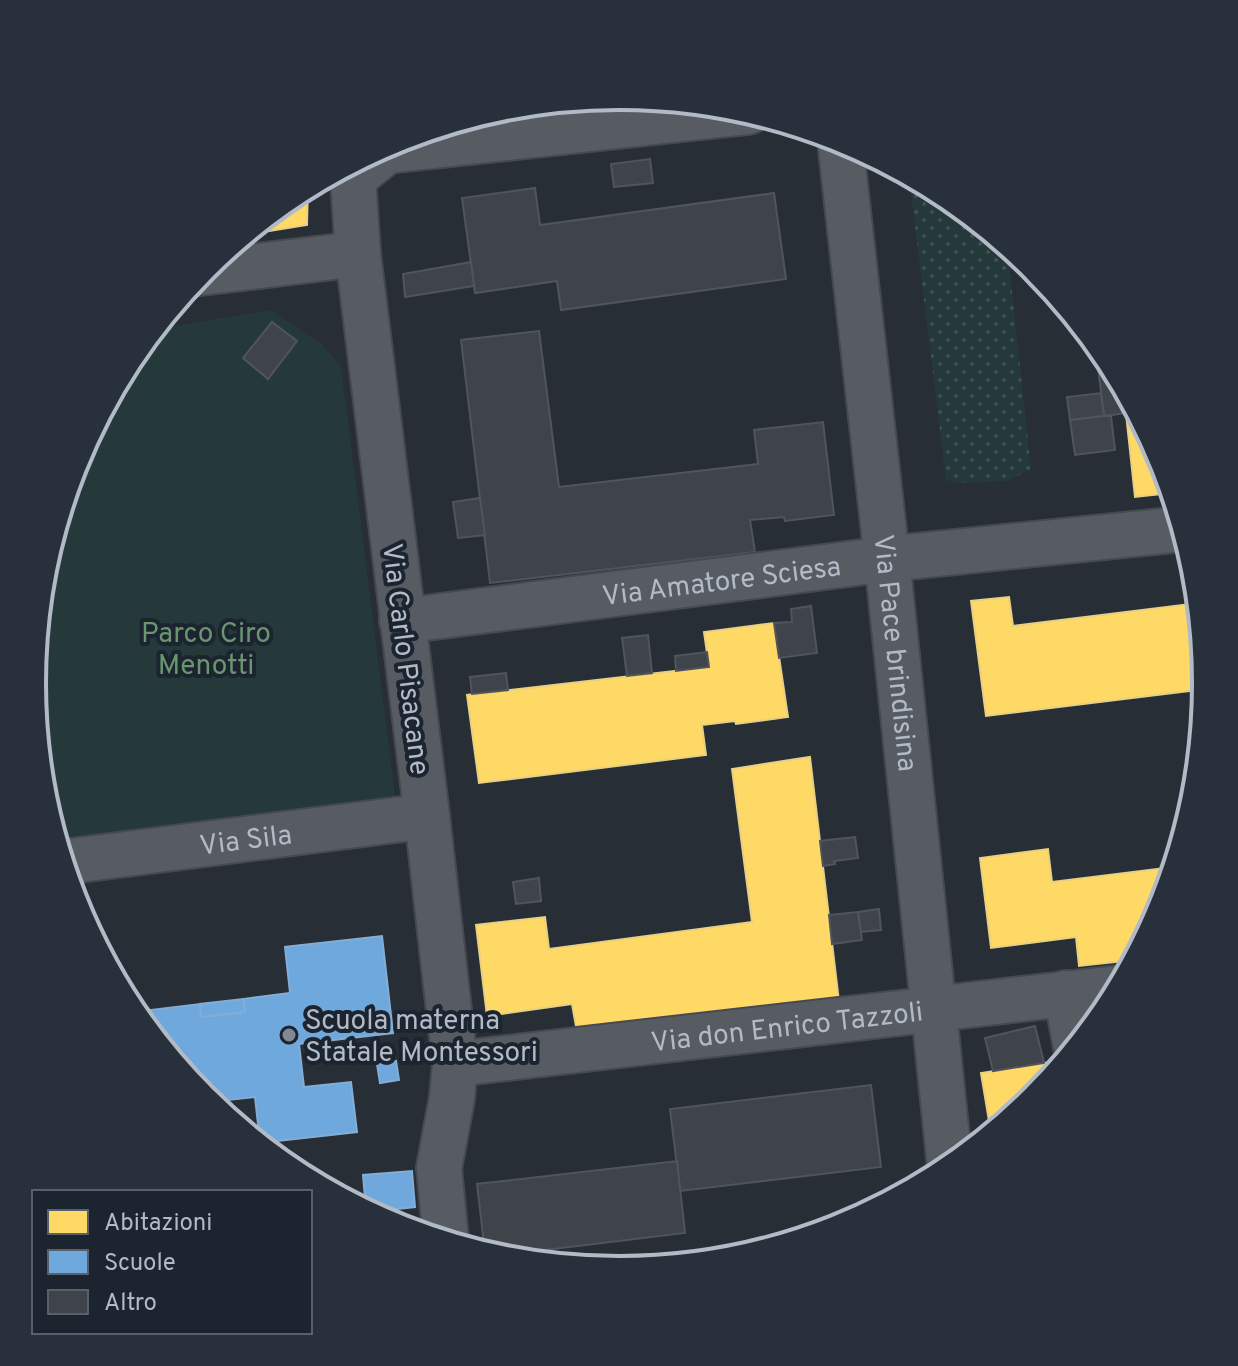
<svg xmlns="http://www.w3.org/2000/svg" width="1238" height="1366" viewBox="0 0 1238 1366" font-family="Overpass,sans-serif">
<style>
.grass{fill:url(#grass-dots)}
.green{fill:#25393b}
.homes{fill:#ffd966;stroke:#e8d083;stroke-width:2}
.schools{fill:#6fa8dc;stroke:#83add5;stroke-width:2}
.building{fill:#3f444a;stroke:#50555c;stroke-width:2}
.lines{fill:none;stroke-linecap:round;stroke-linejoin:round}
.minor-casing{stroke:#464a50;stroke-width:48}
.minor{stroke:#575c63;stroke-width:44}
.poi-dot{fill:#818993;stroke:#1b242f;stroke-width:3}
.labels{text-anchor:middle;stroke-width:8;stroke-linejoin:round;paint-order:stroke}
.street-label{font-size:28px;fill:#b1bac6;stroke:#1b242f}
.park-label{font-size:28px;fill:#699671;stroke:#1b242f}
.poi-label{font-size:28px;fill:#b1bac6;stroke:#1b242f;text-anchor:start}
.rim{fill:none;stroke:#b1bac6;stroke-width:4}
</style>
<defs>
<pattern id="grass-dots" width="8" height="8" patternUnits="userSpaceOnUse" patternTransform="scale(2)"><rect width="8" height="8" fill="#25393b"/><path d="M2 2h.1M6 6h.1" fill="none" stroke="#425456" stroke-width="1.8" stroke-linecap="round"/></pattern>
</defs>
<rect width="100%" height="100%" fill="#282e35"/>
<!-- grass -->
<polygon class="grass" points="909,176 945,195 1007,245 1031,469 1008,481 959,483 946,480"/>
<!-- green -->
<polygon class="green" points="271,310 322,344 341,367 396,803 62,838 37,735 32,683 43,568 77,458 131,357 154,329"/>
<!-- homes -->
<g class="homes">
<polygon points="308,187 307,225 244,235 293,195"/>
<polygon points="1123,386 1161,459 1172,493 1135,497"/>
<polygon points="1009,597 1013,626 1198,603 1205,689 986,716 971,601"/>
<polygon points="774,623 788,717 736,724 735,721 702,725 706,755 479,783 467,695 709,667 704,632"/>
<polygon points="810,757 840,1010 577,1032 572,1004 487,1016 476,925 545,917 549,949 752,922 732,769"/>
<polygon points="1048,849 1052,882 1174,867 1161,908 1133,960 1079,966 1076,937 991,948 980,858"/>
<polygon points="1051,1062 1054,1074 1034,1098 991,1133 981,1073"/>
</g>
<!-- schools -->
<g class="schools">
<polygon points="382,936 393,1033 299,1044 304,1087 351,1082 357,1132 260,1143 255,1097 209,1102 153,1036 150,1010 200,1004 201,1017 245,1012 243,999 290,993 285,947"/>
<polygon points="243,999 245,1012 201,1017 200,1004"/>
<polygon points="396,1061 399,1080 380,1083 377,1064"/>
<polygon points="412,1171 415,1207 369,1212 366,1210 363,1175"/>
</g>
<!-- building -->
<g class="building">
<polygon points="650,159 653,183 614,187 611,164"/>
<polygon points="535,188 540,225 774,193 786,279 561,310 557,281 475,293 462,198"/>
<polygon points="471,262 474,286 405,297 403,274"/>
<polygon points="272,322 297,341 268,379 243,358"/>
<polygon points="539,331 559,487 758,464 754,430 823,422 834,515 785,521 784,517 750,520 755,552 490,583 461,340"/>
<polygon points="1095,343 1107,357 1123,386 1126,413 1104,416"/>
<polygon points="1101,393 1104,416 1070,420 1067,397"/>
<polygon points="1104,416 1111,416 1115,450 1075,455 1070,420"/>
<polygon points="480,498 485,535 458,538 453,502"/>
<polygon points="811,606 817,653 779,658 774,623 792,622 791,609"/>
<polygon points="648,635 652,673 627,676 622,638"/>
<polygon points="707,652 709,667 676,671 675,656"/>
<polygon points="506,673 508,690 472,694 470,677"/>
<polygon points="855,837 858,858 834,861 835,864 823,866 820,841"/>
<polygon points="539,878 541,901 516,904 513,882"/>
<polygon points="879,909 881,930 860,932 858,912"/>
<polygon points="858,912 862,940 832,944 829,915"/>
<polygon points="1035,1026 1044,1063 993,1071 985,1038"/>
<polygon points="871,1085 881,1167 680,1191 670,1109"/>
<polygon points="677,1161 685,1233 495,1256 485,1253 477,1184"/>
</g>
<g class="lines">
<!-- minor casing -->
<g class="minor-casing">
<g id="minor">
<path id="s1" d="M840 140 887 559 950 1167"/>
<polyline points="200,273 358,254"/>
<path id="s2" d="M402 621 887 559 1183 529"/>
<path id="s3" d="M63 862 427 816"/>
<polyline points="1066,993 1076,1047"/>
<path id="s4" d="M455 1064 1118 988"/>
<polyline points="446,1241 439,1168 452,1098 455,1064 427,816 358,254 353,178 387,151 748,112"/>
</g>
</g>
<!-- minor -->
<use href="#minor" class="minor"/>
</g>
<!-- markers -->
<circle class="poi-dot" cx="289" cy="1035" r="8"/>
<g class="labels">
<!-- street labels -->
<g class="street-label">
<text dy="10" stroke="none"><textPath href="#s2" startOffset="322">Via Amatore Sciesa</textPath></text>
<text dy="10" stroke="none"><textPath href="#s1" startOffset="516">Via Pace brindisina</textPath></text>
<text transform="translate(407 659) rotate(83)" y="10">Via Carlo Pisacane</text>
<text dy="10" stroke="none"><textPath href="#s3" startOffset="184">Via Sila</textPath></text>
<text dy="10" stroke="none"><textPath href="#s4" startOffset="334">Via don Enrico Tazzoli</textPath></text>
</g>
<!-- park labels -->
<g class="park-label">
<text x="206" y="642">Parco Ciro<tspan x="206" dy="32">Menotti</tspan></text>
</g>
<!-- poi labels -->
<g class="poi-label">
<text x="305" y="1029">Scuola materna<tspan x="305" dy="32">Statale Montessori</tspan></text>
</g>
</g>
<!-- crop -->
<path d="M0 0H1238V1366H0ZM46 683a573 573 0 1 1 1146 0a573 573 0 1 1-1146 0Z" fill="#27303b" fill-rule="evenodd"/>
<path class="rim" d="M46 683a573 573 0 1 1 1146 0a573 573 0 1 1-1146 0Z"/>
<!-- legend -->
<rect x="32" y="1190" width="280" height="144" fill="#1b242f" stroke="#57606b" stroke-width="2"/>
<rect x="48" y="1210" width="40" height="24" fill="#ffd966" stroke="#57606b" stroke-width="2"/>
<text x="104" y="1230" font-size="24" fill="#b1bac6">Abitazioni</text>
<rect x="48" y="1250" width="40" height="24" fill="#6fa8dc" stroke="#57606b" stroke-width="2"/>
<text x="104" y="1270" font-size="24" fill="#b1bac6">Scuole</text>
<rect x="48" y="1290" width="40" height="24" fill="#3f444a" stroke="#57606b" stroke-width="2"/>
<text x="104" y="1310" font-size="24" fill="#b1bac6">Altro</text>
</svg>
